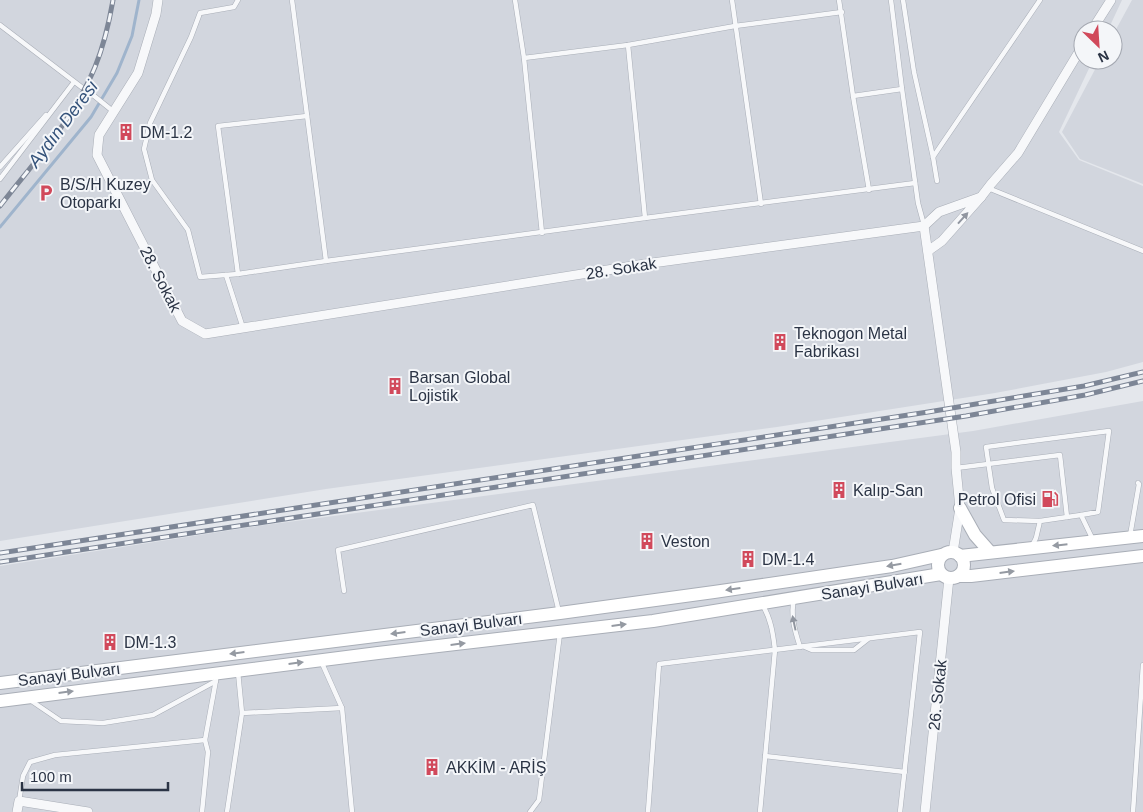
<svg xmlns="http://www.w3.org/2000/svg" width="1143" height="812" viewBox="0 0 1143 812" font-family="Helvetica,sans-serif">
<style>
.built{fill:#d2d6de}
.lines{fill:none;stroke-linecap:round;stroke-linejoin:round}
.stream{stroke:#9fb4cc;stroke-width:3}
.lane-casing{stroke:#a9aeb7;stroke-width:5.5}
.street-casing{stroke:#a9aeb7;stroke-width:10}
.secondary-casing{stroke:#a9aeb7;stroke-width:14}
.lane{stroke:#f7f8fa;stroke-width:4.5}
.street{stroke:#f7f8fa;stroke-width:9}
.secondary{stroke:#fff;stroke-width:12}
.rail-casing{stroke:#7d8696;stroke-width:5}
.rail{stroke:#f4f6f9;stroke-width:3;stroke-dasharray:9;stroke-linecap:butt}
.oneway{fill:#9196a0}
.oneway2{fill:#959aa2}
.labels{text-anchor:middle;stroke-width:4;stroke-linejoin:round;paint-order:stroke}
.poi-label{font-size:16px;fill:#2b3445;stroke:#f4f6f9;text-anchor:start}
.street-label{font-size:16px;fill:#2b3445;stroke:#f4f6f9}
.water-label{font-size:18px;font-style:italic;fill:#34527a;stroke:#f4f6f9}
</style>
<rect width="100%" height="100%" fill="#e4e7ec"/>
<!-- built -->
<g class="built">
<polygon points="0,0 1122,0 1108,30 1083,30 1083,60 1093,60 1059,132 1079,160 1143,186 1143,362 1106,372 995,393 777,427 326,489 0,541"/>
<polygon points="1132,0 1143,0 1143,184 1080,159 1062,132 1100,60 1113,60 1113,35"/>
<polygon points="1143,401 1143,812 0,812 0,566 251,527 973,431"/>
</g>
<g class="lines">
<!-- stream -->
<polyline class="stream" points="0,227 91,117 117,73 132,36 139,0"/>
<!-- lane casing -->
<g class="lane-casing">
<g id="lane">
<polyline points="238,0 234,7 200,13 191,37 150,123 144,149 152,180 188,230 200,277 238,274 326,261 645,218 915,183"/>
<polyline points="292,0 326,261"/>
<polyline points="515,0 524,58 542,233"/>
<polyline points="732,0 761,204"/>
<polyline points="839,0 853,96 869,190"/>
<polyline points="891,0 902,89 918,203 924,225"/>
<polyline points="903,0 914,72 933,157 937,181"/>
<polyline points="0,25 84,89 88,91 114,112"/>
<polyline points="628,45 645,218"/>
<polyline points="524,58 628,45 735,26 842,12"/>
<polyline points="853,96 902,89"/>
<polyline points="933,157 1040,0"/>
<polyline points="0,167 46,115"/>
<polyline points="0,179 74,82"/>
<polyline points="988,188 1143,251"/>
<polyline points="238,274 218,126 307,116"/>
<polyline points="226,275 243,328"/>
<polyline points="956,468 1060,455 1067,517"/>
<polyline points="1040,521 1004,520 992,488 986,447 1109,431 1098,512 1081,515"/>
<polyline points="1130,536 1139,484 1138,483"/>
<polyline points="1032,546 1036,538 1040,521 1081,515 1093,540"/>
<polyline points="344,591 338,550 533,505 559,612"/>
<path d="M794 599C790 616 795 631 800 647"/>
<polyline points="805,647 812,650 854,650 868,639"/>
<polyline points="321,661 342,708 352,812"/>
<polyline points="238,672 242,713"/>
<polyline points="30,700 61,721 103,723 153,715 216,681"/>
<polyline points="765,756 905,772"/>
<polyline points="19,801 23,776 30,762 55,755 205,740"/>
<polyline points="202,812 208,752 205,740 216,680"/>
<polyline points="227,812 242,713 342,708"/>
<polyline points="530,812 539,800 560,633"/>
<polyline points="648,812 659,664 920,632 900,812"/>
<path d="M760 812 775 650C773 633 771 619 762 604"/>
<polyline points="1133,812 1143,665"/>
</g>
</g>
<!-- street casing -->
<g class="street-casing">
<g id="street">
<polyline points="158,0 156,14 138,73 99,135 97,155 182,321 205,334 645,264 924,226 956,452 956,468 960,508 953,552"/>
<polyline points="1092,30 1111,0"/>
<polyline points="981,197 991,184 1018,153 1083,45"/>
<polyline points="924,226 939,212 981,197 942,241 928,251"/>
<polyline points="17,812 19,801 88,812"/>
<polyline points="925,812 949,578"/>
</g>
</g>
<!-- secondary casing -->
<g class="secondary-casing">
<g id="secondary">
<polyline points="960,508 975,535 990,552"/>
<circle cx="951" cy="565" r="13"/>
<polyline points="960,556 1143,536"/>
<polyline points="958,576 971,576 1143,556"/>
<polyline points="0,683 560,613 714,592 892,566 941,555"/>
<polyline points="0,701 378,653 653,621 941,574"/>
</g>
</g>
<!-- lane -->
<use href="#lane" class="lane"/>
<!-- street -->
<use href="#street" class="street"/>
<!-- secondary -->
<use href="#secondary" class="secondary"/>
<!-- rail casing -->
<g class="rail-casing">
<g id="rail">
<path d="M0 206C34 162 74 119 95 67 104 45 109 23 113 0"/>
<polyline points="0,553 928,412 1084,386 1143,372"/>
<polyline points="0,562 966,416 1085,395 1143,381"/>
</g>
</g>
<!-- rail -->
<use href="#rail" class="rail"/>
</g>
<!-- one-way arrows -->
<defs><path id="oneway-solid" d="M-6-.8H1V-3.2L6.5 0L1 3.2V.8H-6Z" transform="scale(1.25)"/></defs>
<g class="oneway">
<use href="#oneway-solid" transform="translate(963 218) rotate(-48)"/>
<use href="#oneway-solid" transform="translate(794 623) rotate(-102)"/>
</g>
<g class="oneway2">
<use href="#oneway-solid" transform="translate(1060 545) rotate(174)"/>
<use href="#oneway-solid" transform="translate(894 565) rotate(170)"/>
<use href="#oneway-solid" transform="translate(1007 572) rotate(-7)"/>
<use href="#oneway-solid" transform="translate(733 589) rotate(172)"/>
<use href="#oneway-solid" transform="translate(619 625) rotate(-7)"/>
<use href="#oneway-solid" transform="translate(398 633) rotate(173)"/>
<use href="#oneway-solid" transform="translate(458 644) rotate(-7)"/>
<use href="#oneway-solid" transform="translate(237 653) rotate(173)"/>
<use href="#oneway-solid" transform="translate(296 663) rotate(-7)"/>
<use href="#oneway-solid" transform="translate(66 692) rotate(-7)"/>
</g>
<!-- icons -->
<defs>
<g id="building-bare" transform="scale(1.35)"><path d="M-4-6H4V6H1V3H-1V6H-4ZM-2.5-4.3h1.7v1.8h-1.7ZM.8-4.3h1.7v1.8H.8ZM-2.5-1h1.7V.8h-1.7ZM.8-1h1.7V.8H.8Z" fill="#d1495b" stroke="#f4f6f9" stroke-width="2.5" paint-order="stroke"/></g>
<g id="parking-bare" transform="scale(1.35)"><path d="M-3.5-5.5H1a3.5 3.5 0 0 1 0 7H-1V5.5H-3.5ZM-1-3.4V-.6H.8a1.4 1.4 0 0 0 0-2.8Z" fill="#d1495b" stroke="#f4f6f9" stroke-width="2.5" paint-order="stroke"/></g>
<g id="fuel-bare" transform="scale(1.35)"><path d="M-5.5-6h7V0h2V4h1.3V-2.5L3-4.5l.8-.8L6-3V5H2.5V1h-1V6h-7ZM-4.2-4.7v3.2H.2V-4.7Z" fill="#d1495b" stroke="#f4f6f9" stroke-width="2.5" paint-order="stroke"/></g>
</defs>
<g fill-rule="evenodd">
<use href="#building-bare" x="126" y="132"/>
<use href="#parking-bare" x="46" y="193"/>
<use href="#building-bare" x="780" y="342"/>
<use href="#building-bare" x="395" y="386"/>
<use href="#building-bare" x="839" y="490"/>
<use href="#fuel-bare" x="1050" y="499"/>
<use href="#building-bare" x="647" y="541"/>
<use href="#building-bare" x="748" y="559"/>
<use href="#building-bare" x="110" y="642"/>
<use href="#building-bare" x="432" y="767"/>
</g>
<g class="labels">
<!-- poi labels -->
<g class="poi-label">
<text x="140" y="138">DM-1.2</text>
<text x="60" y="190">B/S/H Kuzey<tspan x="60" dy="18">Otoparkı</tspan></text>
<text x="794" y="339">Teknogon Metal<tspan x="794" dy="18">Fabrikası</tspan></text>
<text x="409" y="383">Barsan Global<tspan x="409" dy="18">Lojistik</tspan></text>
<text x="853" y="496">Kalıp-San</text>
<text x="1036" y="505" text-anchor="end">Petrol Ofisi</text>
<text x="661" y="547">Veston</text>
<text x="762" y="565">DM-1.4</text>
<text x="124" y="648">DM-1.3</text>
<text x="446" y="773">AKKİM - ARİŞ</text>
</g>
<!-- street labels -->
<g class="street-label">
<text transform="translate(621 268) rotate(-9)" y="6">28. Sokak</text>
<text transform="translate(161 279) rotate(63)" y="6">28. Sokak</text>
<text transform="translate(872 586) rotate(-9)" y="6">Sanayi Bulvarı</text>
<text transform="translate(471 624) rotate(-7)" y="6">Sanayi Bulvarı</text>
<text transform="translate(69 674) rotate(-7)" y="6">Sanayi Bulvarı</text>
<text transform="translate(937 695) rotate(-84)" y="6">26. Sokak</text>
</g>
<!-- water labels -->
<g class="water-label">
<text transform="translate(63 124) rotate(-53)" y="6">Aydın Deresi</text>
</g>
</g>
<!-- north arrow -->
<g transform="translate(1098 45) rotate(155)"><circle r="24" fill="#f4f6f9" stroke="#a4a8b1"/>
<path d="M0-4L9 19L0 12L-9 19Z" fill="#d1495b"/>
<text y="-8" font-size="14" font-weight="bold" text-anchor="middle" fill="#2b3445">N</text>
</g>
<!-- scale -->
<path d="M22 782v8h146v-8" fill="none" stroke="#2b3445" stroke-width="2.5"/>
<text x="30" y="782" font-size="15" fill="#2b3445" stroke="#f4f6f9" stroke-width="4" paint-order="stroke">100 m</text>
</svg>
